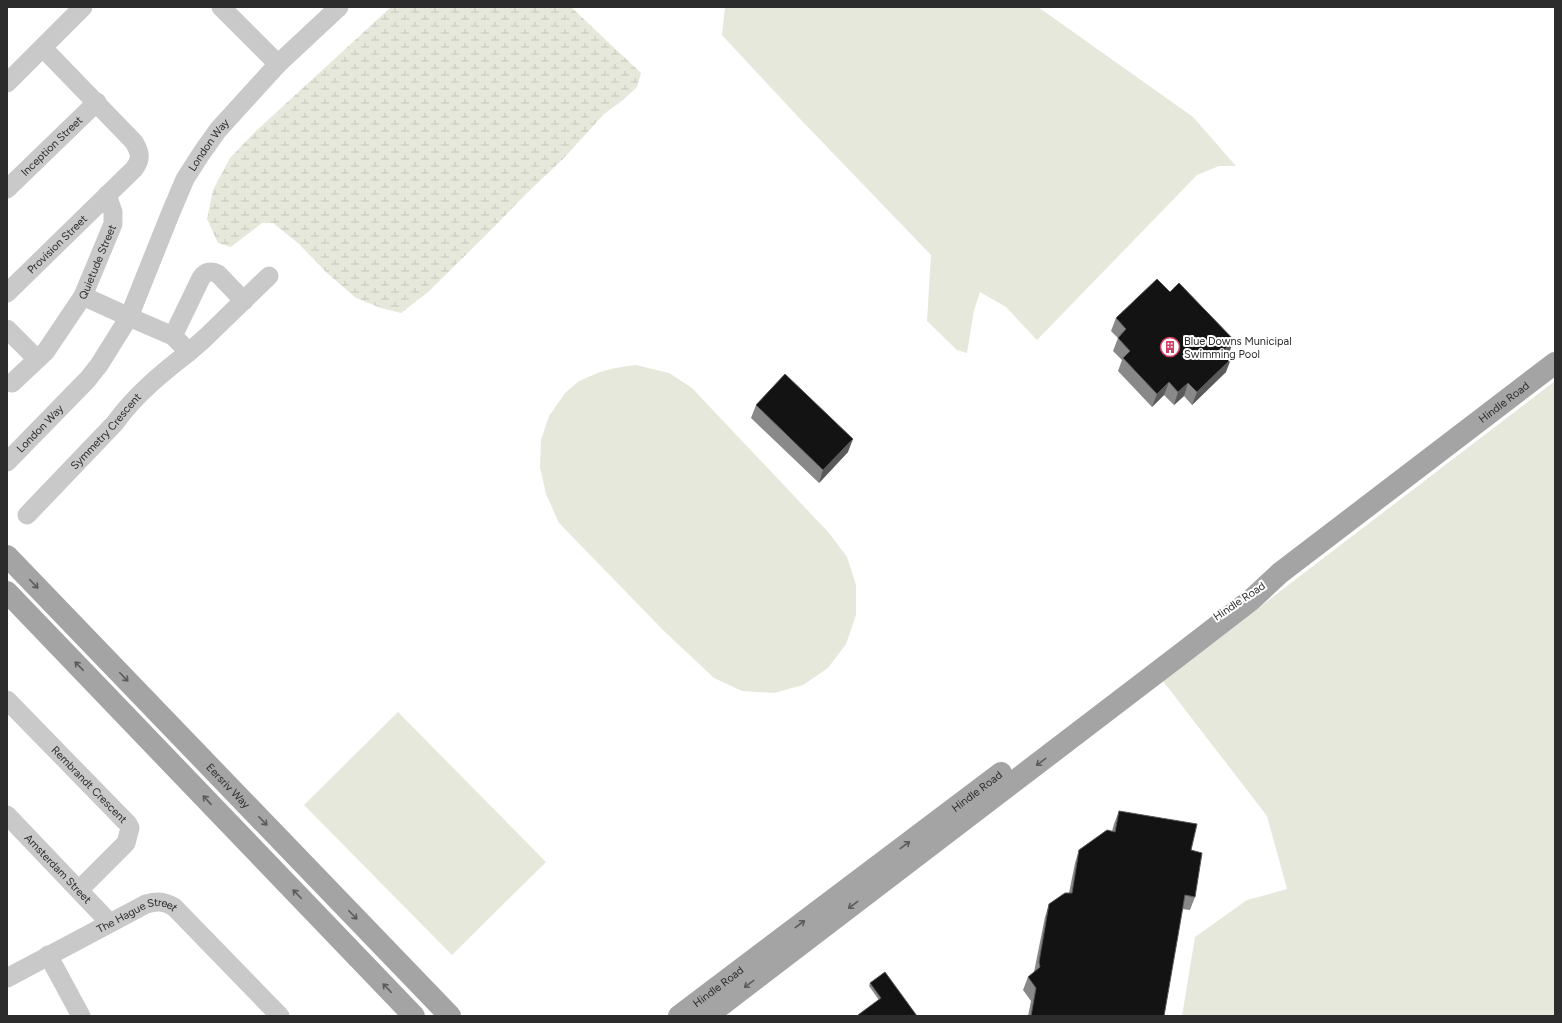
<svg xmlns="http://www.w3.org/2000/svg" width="1562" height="1023" viewBox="0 0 1562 1023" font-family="Figtree,sans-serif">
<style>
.green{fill:#e5e8db}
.wetland{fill:url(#wetland-marsh)}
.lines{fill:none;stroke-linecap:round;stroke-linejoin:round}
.minor{stroke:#c9c9c9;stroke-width:19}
.major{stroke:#a4a4a4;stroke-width:22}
.wall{fill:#898989}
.shaded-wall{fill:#5a5a5a}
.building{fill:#131313;stroke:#5a5a5a}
.oneway{stroke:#5c5c5c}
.labels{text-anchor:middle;stroke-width:4;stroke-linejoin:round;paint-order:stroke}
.street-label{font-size:11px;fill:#2c2c2c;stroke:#fff}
.poi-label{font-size:11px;fill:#2c2c2c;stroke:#fff;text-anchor:start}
</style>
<defs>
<pattern id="wetland-marsh" width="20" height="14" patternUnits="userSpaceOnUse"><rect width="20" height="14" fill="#e5e8db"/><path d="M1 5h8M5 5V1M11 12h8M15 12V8" fill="none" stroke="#c5c7bc"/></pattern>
</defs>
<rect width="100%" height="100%" fill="#fff"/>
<!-- green -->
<g class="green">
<polygon points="725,7 1038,7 1193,117 1236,166 1219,166 1197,175 1037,340 1006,307 980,292 974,310 967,353 957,350 927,321 931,255 802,121 722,35"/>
<polygon points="636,365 669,373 692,388 829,533 847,557 856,585 856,615 846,644 828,668 803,685 774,693 742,691 714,678 664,631 559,523 546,494 540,467 541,440 549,416 565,393 579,381 600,372 615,368"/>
<polygon points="1555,381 1555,1016 1182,1016 1195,937 1247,900 1287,889 1267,816 1163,681"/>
<polygon points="398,712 546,862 452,955 304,805"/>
</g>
<!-- wetland -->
<polygon class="wetland" points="391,7 571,7 641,73 637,87 623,100 604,114 564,158 527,193 484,237 428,292 401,313 381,308 356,298 327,273 299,244 273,223 262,223 231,247 218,243 207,219 213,190 230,158 256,131"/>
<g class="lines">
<!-- minor -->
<g class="minor">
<polyline points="221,7 278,64"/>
<polyline points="7,83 83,7"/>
<path id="s1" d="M7 189 97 102"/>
<path id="s2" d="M7 293 134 169C142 159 140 152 134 142L43 48"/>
<path id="s3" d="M83 296 129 317 171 212 185 179 201 154 218 130 278 64 339 7"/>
<polyline points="7,329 37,359"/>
<path d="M173 336 201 278C205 272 211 270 218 274L244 301"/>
<path id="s4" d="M12 383 46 351 83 296 113 224V212L107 195"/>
<path id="s5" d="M7 462 88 379 99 365 129 317 173 336 189 352 204 339 269 276"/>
<path id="s6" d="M27 515 115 423C135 395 162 373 189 352"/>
<path id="s7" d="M7 700 128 824 130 828 126 843 79 890"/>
<path id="s8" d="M7 815 109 922"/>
<polyline points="48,955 81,1016"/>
<path id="s9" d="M7 978 146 904C157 901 164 901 174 907L280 1016"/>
</g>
<!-- major -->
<g class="major">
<path id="s10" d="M7 556 450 1016"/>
<polyline points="7,592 414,1016"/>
<path id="s11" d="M679 1016 1001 773"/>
<path id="s12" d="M707 1016 1181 654 1251 600 1280 573 1555 363"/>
</g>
</g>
<!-- wall -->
<g class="wall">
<polygon points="1116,318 1229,353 1227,355 1226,372 1192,405 1184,396 1174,405 1164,395 1152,407 1118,371 1122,360 1113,351 1118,338 1111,331"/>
<polygon points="756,405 848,452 819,483 751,418"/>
<polygon points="1119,811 1191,850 1195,897 1190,910 1182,909 1164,1016 1028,1016 1031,1001 1023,990 1028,977 1034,972 1045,917 1049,904 1069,893 1075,863 1079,850 1112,831 1114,824"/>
<polygon points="870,983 917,1016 858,1016 858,1015 879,1000 869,986"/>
</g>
<!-- shaded-wall -->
<g class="shaded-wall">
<polygon points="1234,340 1229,353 1219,364 1223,351"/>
<polygon points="1231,359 1226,372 1192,405 1197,392"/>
<polygon points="1169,382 1164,395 1152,407 1157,394"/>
<polygon points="1188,383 1184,396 1174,405 1178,392"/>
<polygon points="853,439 848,452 819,483 823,470"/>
</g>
<!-- building -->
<g class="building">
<polygon points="1157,279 1170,292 1179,283 1234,340 1223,351 1231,359 1197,392 1188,383 1178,392 1169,382 1157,394 1123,358 1130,351 1118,338 1126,329 1116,318"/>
<polygon points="785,374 853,439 823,470 756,405"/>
<polygon points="1119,811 1197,824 1191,850 1202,853 1195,897 1185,895 1164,1016 1031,1016 1036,988 1028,977 1040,967 1039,962 1049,904 1065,893 1072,893 1079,850 1107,830 1115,832"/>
<polygon points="885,972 917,1016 859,1016 858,1015 881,998 870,983"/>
</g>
<!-- one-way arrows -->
<defs><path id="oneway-shaft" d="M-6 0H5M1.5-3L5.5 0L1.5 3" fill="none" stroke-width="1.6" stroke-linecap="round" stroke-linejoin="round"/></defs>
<g class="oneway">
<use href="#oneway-shaft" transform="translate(34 584) rotate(46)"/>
<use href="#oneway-shaft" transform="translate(79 666) rotate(-134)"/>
<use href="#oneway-shaft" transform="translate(124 677) rotate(46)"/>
<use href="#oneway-shaft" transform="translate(1041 762) rotate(143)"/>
<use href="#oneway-shaft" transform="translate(207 800) rotate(-133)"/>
<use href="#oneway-shaft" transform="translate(263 821) rotate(46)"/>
<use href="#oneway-shaft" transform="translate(905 845) rotate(-37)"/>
<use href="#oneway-shaft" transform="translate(297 894) rotate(-134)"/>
<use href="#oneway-shaft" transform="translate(853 905) rotate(143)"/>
<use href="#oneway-shaft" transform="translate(353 915) rotate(46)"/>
<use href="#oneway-shaft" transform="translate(800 924) rotate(-37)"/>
<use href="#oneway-shaft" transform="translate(749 984) rotate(143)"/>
<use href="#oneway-shaft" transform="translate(387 988) rotate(-134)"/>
</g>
<!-- icons -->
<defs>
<g id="building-ring" transform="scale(1)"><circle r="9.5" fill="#fff" stroke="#d14065" stroke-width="1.5"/><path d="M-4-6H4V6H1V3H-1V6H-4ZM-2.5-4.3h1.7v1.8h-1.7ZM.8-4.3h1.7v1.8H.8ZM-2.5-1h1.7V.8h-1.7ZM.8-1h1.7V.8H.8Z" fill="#d14065"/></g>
</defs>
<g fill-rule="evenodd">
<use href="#building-ring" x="1170" y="347"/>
</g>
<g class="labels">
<!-- street labels -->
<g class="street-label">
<text dy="4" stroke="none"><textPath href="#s3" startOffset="241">London Way</textPath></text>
<text dy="4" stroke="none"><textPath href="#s1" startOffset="62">Inception Street</textPath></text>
<text dy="4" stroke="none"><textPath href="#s2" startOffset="70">Provision Street</textPath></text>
<text dy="4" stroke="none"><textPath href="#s4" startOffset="150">Quietude Street</textPath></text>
<text dy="4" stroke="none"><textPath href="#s12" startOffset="1006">Hindle Road</textPath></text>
<text dy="4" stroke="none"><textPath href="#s5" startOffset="47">London Way</textPath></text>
<text dy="4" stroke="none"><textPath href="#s6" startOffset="115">Symmetry Crescent</textPath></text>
<text transform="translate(1239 601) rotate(-34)" y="4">Hindle Road</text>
<text dy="4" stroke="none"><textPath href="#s7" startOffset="118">Rembrandt Crescent</textPath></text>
<text dy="4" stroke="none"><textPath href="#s10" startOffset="319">Eersriv Way</textPath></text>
<text dy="4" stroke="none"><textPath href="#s11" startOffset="373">Hindle Road</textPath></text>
<text dy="4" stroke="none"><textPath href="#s8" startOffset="74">Amsterdam Street</textPath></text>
<text dy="4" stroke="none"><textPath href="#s9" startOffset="146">The Hague Street</textPath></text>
<text dy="4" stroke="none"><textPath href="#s11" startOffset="49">Hindle Road</textPath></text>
</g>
<!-- poi labels -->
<g class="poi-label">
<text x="1184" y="345">Blue Downs Municipal<tspan x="1184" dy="13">Swimming Pool</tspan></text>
</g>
</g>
<!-- border -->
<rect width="1562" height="1023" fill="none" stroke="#2c2c2c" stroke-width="16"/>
</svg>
